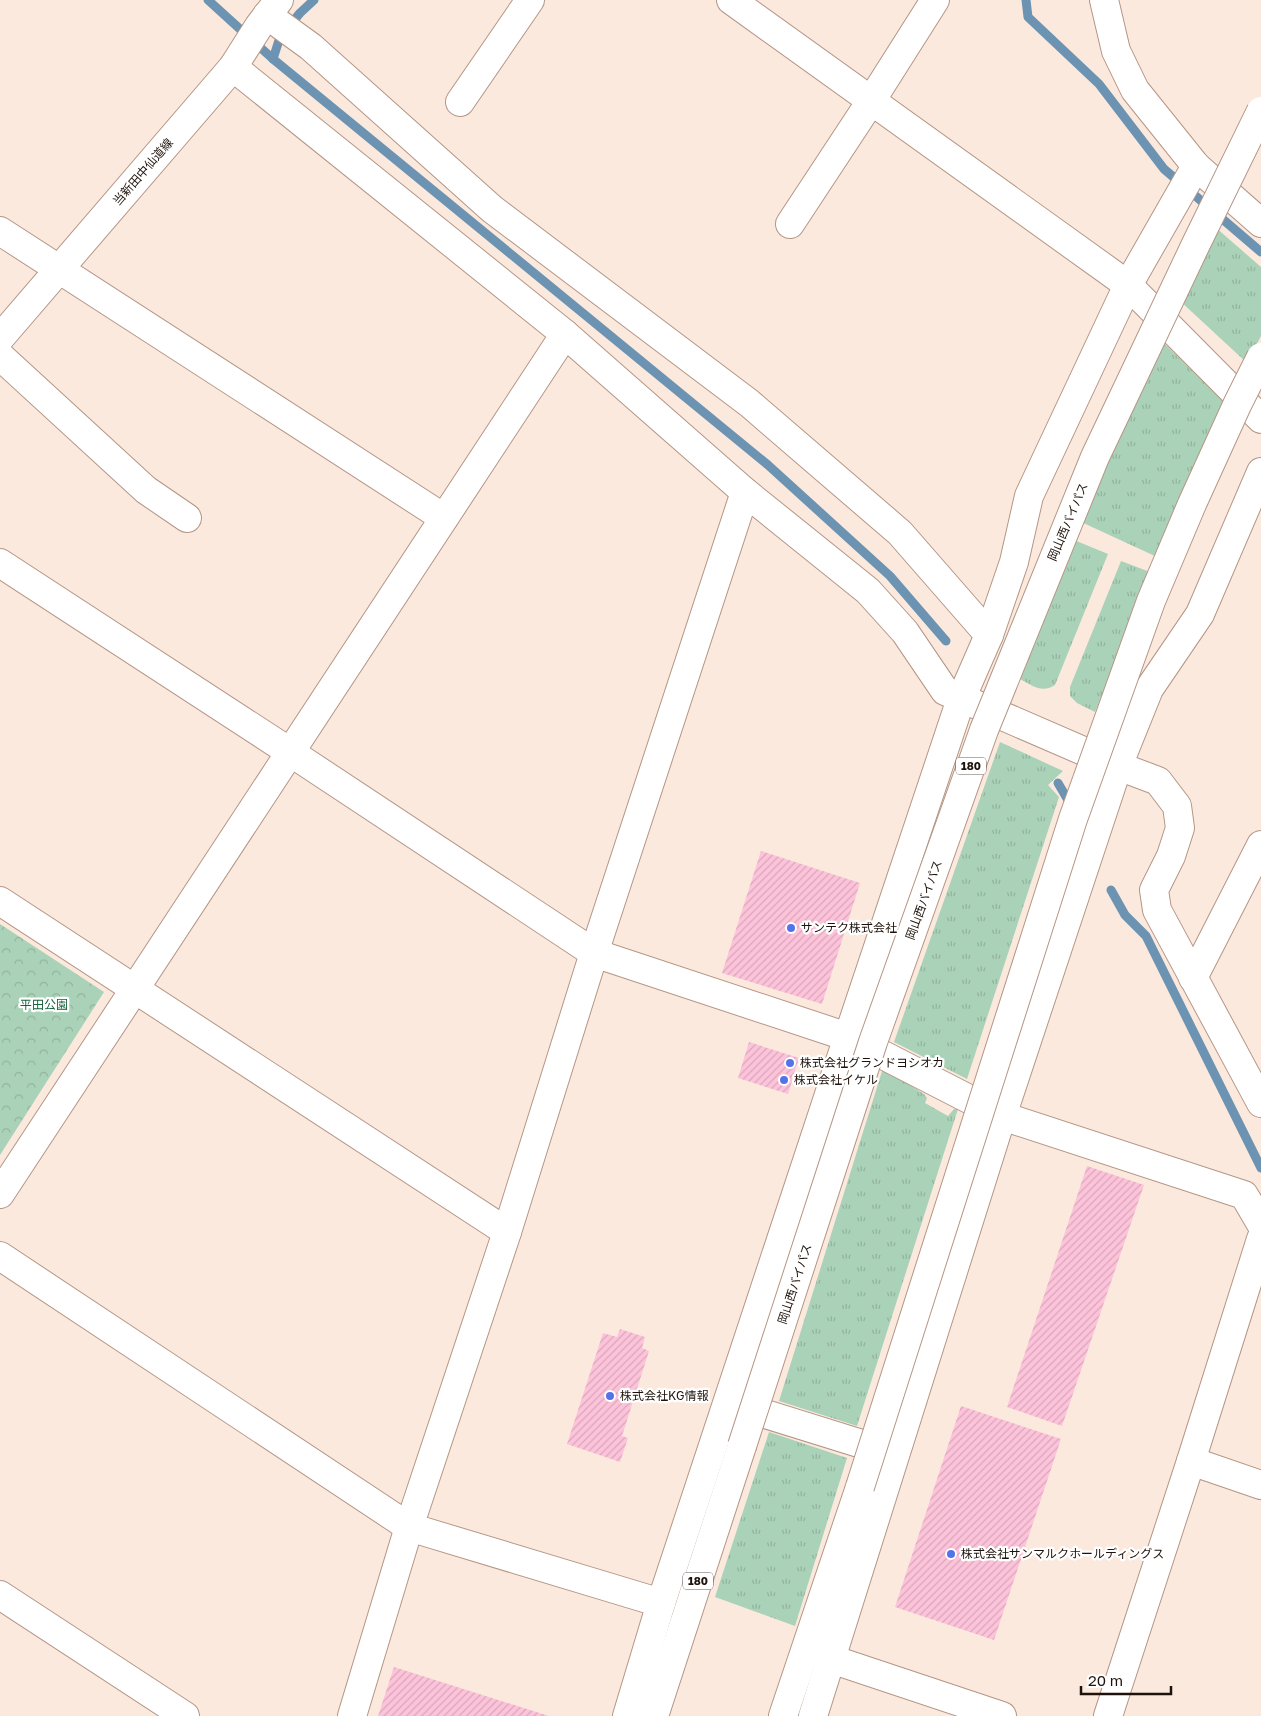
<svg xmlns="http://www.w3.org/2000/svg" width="1261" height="1716" viewBox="0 0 1261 1716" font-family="'Golos Text','Noto Sans JP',sans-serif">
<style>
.grass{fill:url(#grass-tufts)}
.park{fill:url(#park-crowns)}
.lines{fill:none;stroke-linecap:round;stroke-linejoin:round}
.stream{stroke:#6c94b2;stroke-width:9}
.building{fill:url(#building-hatch)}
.minor-casing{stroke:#b49685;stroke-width:30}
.secondary-casing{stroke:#b49685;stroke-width:30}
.trunk-casing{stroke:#b49685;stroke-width:30}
.minor{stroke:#fff;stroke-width:28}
.secondary{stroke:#fff;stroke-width:28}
.trunk{stroke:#fff;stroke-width:28}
.trunk-bridge-casing{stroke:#b49685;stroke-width:30;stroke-linecap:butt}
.trunk-bridge{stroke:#fff;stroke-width:28}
.poi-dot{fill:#5573e8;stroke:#fff;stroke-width:2}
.labels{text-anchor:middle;stroke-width:4.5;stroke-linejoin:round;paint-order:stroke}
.shield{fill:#fff;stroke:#625a55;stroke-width:1}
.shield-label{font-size:11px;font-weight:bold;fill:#1e130c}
.street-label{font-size:12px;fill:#1e130c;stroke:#fff}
.poi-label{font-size:12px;fill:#1e130c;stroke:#fff;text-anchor:start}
.park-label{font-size:12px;fill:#15623b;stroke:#fff}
</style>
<defs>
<pattern id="grass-tufts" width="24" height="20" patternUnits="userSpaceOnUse" patternTransform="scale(1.25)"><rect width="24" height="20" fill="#aad2b8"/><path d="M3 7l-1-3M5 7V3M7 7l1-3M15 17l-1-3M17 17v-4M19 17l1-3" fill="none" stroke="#92b39d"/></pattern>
<pattern id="park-crowns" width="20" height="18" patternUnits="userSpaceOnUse" patternTransform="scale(1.25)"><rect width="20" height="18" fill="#aad2b8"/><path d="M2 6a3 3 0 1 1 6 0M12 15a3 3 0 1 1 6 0" fill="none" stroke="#92b39d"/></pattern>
<pattern id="building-hatch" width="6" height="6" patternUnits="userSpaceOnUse" patternTransform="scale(1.25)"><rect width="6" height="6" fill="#fdc3da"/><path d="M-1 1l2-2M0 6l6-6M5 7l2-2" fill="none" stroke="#d8a7ba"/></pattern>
</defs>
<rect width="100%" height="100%" fill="#fce9de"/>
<!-- grass -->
<g class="grass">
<polygon points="1214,226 1261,267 1261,336 1247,363 1179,300"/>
<polygon points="1161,340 1225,403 1157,557 1079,521"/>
<path d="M1074 540 1108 554 1055 685C1041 694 1032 685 1018 678Z"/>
<polygon points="1121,561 1150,572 1095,712 1077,703 1070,696 1070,687"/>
<polygon points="1000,742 1063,771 1048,785 1059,797 967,1079 894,1042"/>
<polygon points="883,1068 924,1094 927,1098 925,1103 948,1116 954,1109 958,1109 857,1426 779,1401"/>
<polygon points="769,1432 847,1458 795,1626 715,1597"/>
</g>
<!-- park -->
<polygon class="park" points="0,924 104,992 0,1155"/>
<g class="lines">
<!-- stream -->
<g class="stream">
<polyline points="208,0 273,59 768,465 890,576 946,641"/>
<polyline points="1026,0 1028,17 1099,84 1164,169 1261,252"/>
<polyline points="273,59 280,37 300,13 314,0"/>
<polyline points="1058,783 1072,807"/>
<polyline points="1111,890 1125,915 1146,936 1261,1168"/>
</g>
</g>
<!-- building -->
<g class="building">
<polygon points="761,851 860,883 822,1004 722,973"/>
<polygon points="749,1042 799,1058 788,1094 738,1078"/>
<polygon points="1087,1166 1144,1185 1062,1426 1007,1407"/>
<polygon points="620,1329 645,1337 642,1348 649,1351 622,1436 628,1438 620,1462 567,1444 603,1333 617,1337"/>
<polygon points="961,1406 1061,1439 994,1640 895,1607"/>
<polygon points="394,1667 549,1716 378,1716"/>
</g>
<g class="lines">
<!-- minor casing -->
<g class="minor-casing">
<g id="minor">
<polyline points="731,0 1128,285 1261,419"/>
<polyline points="1104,0 1116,51 1135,90 1196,166 1261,223"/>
<polyline points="267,15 311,47 492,209 749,403 900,533 989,635"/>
<polyline points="233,67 565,334 745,492 868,591 905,632 945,691 1118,766 1158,781 1177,806 1180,828 1171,856 1154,890 1157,910 1261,1103"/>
<polyline points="460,102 530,0"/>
<polyline points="790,224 871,101 935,0"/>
<polyline points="0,231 444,518"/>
<polyline points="0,356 146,490 187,518"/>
<polyline points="0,563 290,752 594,953 848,1037 1002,1116 1244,1195 1261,1224"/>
<polyline points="0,901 507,1232"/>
<polyline points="1193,978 1261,845"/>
<polyline points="0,1194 565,334"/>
<polyline points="0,1256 409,1527 661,1603"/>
<polyline points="730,1403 894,1454"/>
<polyline points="1191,1461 1261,1485"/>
<polyline points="0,1595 185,1716"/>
<polyline points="831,1659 1002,1716"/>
<polyline points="352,1716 409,1527 507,1232 594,953 745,492"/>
<polyline points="627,1716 661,1603 848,1037 961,699 989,635 1014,562 1029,496 1128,285 1196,166"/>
<polyline points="813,1716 1002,1116 1118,766 1149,689 1200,614 1261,472"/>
<polyline points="1108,1716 1191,1461 1261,1239"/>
</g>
</g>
<!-- secondary casing -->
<g class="secondary-casing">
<polyline id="secondary" points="0,338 233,67 259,26 279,0"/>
</g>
<!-- trunk casing -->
<g class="trunk-casing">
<g id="trunk">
<polyline points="654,1716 742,1446"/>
<polyline points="783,1716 860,1487"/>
</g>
</g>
<!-- minor -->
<use href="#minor" class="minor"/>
<!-- secondary -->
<use href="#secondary" class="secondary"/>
<!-- trunk -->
<use href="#trunk" class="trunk"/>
<!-- trunk-bridge casing -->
<g class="trunk-bridge-casing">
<g id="trunk-bridge">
<polyline points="742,1446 873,1042 984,730 1095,457 1196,244 1261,111"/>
<polyline points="860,1487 1073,819 1151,601 1192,504 1237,405 1261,357"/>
</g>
</g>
<!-- trunk-bridge -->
<use href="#trunk-bridge" class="trunk-bridge"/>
</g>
<!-- markers -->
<g class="poi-dot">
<circle cx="791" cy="928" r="5"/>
<circle cx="790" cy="1063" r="5"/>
<circle cx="784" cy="1080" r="5"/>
<circle cx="610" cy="1396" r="5"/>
<circle cx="951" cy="1554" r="5"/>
</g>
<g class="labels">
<!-- shield labels -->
<g class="shield">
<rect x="956" y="757.5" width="30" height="17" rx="4"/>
<rect x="683" y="1572.5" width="30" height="17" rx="4"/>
</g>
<g class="shield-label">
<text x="971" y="770">180</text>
<text x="698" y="1585">180</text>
</g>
<!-- street labels -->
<g class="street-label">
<text transform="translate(143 172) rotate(-49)" y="4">当新田中仙道線</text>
<text transform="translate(1068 522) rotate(-67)" y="4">岡山西バイパス</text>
<text transform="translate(924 900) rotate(-70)" y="4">岡山西バイパス</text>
<text transform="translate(795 1284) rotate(-72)" y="4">岡山西バイパス</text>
</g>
<!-- poi labels -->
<g class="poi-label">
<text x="801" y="932">サンテク株式会社</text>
<text x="800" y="1067">株式会社グランドヨシオカ</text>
<text x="794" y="1084">株式会社イケル</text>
<text x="620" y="1400">株式会社KG情報</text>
<text x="961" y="1558">株式会社サンマルクホールディングス</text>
</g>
<!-- park labels -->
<g class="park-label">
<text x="44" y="1009">平田公園</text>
</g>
</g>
<!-- scale -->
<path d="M1081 1686v8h90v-8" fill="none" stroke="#1e130c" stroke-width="2.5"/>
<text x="1088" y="1686" font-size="15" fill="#1e130c" stroke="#ffffff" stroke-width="4" paint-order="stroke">20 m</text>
</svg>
